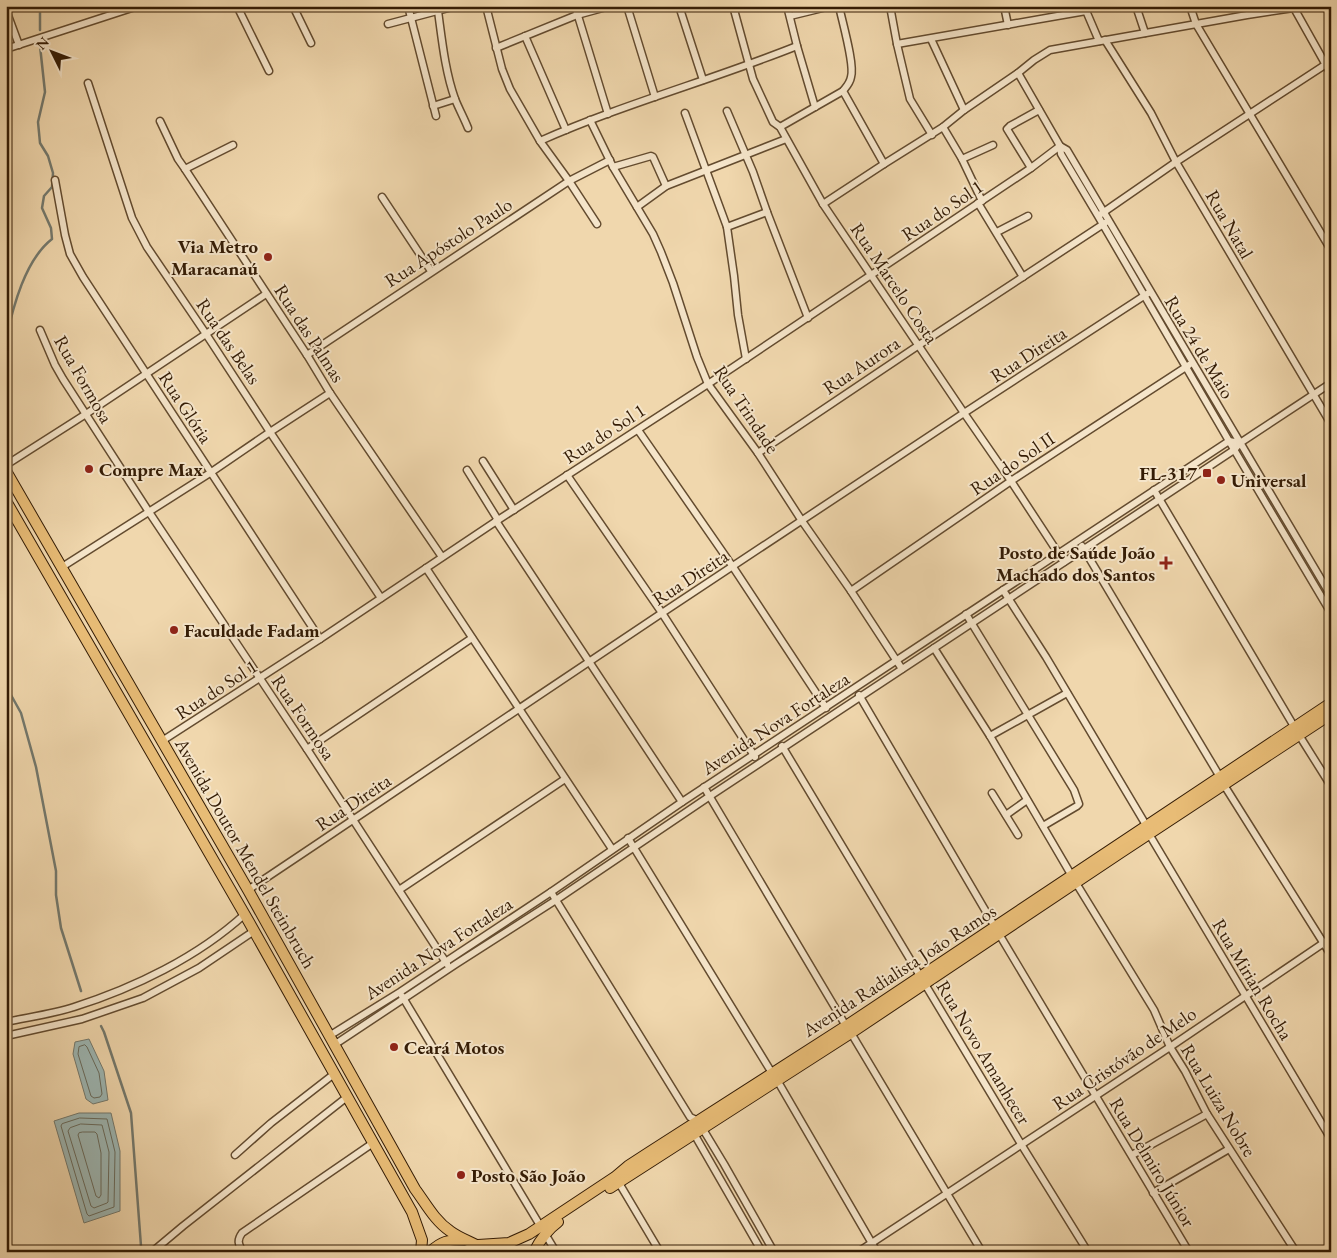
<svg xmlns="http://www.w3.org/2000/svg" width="1337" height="1258" viewBox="0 0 1337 1258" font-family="'EB Garamond',serif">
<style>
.water{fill:#9db7b4;stroke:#73796e}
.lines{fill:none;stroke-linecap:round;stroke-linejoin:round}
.shore{stroke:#686a5c;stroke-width:1}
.stream{stroke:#73796e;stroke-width:2.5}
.minor-casing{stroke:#634b2f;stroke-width:9}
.primary-casing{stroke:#341c05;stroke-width:12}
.trunk-casing{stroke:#341c05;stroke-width:12}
.minor{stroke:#f5e5ca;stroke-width:6}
.primary{stroke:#e8bc76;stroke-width:10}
.trunk{stroke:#e8bc76;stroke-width:10}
.poi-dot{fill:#8f2418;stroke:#f5e5ca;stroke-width:2}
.labels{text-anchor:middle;stroke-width:4;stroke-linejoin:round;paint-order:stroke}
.street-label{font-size:19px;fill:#341c05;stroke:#f5e5ca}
.poi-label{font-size:19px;font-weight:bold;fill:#341c05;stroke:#f5e5ca;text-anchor:start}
</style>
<rect width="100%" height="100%" fill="#f0d7ad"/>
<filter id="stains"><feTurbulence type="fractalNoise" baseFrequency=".004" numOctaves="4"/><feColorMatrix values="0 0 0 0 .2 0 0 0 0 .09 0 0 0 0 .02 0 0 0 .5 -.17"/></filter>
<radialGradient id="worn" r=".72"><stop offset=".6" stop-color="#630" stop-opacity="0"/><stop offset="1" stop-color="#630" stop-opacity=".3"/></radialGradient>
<!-- water -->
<g class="water">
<polygon points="89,1039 104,1071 108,1100 93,1104 86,1099 73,1054 75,1042"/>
<polygon points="79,1113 111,1113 120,1151 120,1211 84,1223 54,1121"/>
</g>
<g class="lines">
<!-- shore -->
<g class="shore">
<polygon points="85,1045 87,1047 99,1073 102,1094 100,1097 94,1098 91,1096 78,1054 79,1047"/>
<polygon points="80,1118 107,1119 115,1152 114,1207 89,1216 87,1214 61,1126 62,1124"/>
<polygon points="81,1124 102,1125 109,1152 108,1202 107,1203 94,1208 91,1206 68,1131 70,1128"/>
<polygon points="83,1132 95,1132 97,1134 101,1153 101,1195 99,1198 96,1196 78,1135 79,1133"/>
</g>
<!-- stream -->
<g class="stream">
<polyline points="40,6 40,30"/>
<path d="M6 339C13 307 25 260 52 239L51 228 42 208 44 196 52 187 53 173 48 156 40 143 38 122 45 92 40 46"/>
<polyline points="6,686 21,713 36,767 56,871 56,895 61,928 81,991"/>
<polyline points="101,1026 104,1032 131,1113 141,1246"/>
</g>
<!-- minor casing -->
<g class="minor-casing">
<g id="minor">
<polyline points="237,6 269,71"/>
<polyline points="293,6 311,43"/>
<polyline points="408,6 436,116"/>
<polyline points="486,6 502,69 510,89 540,141 569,181 597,224"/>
<polyline points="575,6 608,114"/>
<polyline points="627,6 655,97"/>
<polyline points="679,6 703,80"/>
<polyline points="733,6 753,79 773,122 780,127 823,204 964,413 1011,481 1064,562"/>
<polyline points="787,6 797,46 815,107"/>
<path d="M839 6C842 21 855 65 851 77 850 83 847 86 843 91L884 164"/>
<polyline points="890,6 897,44 910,99 932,135"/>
<polyline points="1004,6 1008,25"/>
<polyline points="1084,6 1099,41"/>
<polyline points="1136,6 1145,33"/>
<polyline points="1190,6 1196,24 1331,250"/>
<polyline points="1294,8 1331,74"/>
<polyline points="6,10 19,45"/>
<path d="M438 11C442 40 445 71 455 99 459 109 464 118 468 128"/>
<polyline points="790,16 831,6"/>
<polyline points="388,24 456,6"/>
<polyline points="525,36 566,130"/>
<polyline points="931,39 964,110"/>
<polyline points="1105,40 1151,113 1176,162 1331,424"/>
<polyline points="897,44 1086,11"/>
<polyline points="496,48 577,15 610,6"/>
<polyline points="6,49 138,6"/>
<polyline points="1018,73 1060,146 1061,154 1098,216 1229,441 1331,613"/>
<polyline points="88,83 132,218 147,247 206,334 270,432 381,598"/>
<polyline points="433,106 455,99"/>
<polyline points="727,111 753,172 767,212 808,318"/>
<polyline points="685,113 727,227 734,276 738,315 746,359"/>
<polyline points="590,120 613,167 653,234 661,252 673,283 697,357 708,384 758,453 802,521 851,591 902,669"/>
<polyline points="160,121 178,159 185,169 307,355 330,393 442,557"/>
<polyline points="780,127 843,91"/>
<polyline points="943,127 962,159 982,201"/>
<path d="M540 141C623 104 712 80 797 46"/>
<polyline points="1060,146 1067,150 1331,596"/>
<polyline points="962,159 993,145"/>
<polyline points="613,167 651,156 653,157 666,186"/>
<polyline points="1031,168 1007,129 1010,126 1039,110"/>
<polyline points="185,169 233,145"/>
<polyline points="55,180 65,235 70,254 83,277 320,639"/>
<polyline points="382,197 431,271"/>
<polyline points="978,203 1023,277"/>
<polyline points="823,204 884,164 943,127 964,110 1018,73 1034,60 1050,50 1247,15 1307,6"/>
<polyline points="637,207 666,186 786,139"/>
<polyline points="1101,214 1176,162 1331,61"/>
<polyline points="727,227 767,212"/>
<polyline points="997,232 1028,216"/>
<polyline points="40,330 55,365 63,379 149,512 307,749 447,964"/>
<polyline points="307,355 569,181 610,160"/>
<polyline points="638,430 733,567 826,708"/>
<polyline points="758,453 919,345 1105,223"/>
<polyline points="483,461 514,510"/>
<polyline points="6,465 86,414 266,294"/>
<polyline points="467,470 498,520"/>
<polyline points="567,475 662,613 755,757"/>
<polyline points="1154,490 1295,728"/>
<polyline points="496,521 682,802"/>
<polyline points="1082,546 1220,777"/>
<polyline points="62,567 210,473 270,432 330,393"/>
<polyline points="426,568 612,849"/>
<polyline points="1003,590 1046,657 1146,825"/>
<polyline points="851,591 1011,481 1189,365"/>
<polyline points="966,614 1074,790 1079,804 1077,806 1043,826"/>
<polyline points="934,648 990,736 1076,883 1154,1010 1170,1047 1185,1071 1207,1114 1296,1252"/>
<polyline points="859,695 995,927"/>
<polyline points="1299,735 1331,786"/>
<polyline points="990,736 1067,693"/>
<polyline points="162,741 320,639 498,520 708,384 1031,168 1060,146"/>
<polyline points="782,746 1021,1144 1088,1252"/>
<polyline points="307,749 472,638"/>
<polyline points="1224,785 1331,955"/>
<polyline points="704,787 846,1026"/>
<polyline points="992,793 1018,835"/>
<polyline points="1006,815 1027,800"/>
<polyline points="1149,834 1331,1139"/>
<polyline points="628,838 772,1073"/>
<polyline points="248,890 662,613 964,413 1150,292"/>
<polyline points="399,890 565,779"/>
<polyline points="551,892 690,1117 698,1121 724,1164 774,1252"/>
<polyline points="999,934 1189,1252"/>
<polyline points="402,996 556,1252"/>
<path d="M6 1022C29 1017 52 1014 74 1007 134 988 198 957 245 914"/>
<polyline points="851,1033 982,1252"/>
<polyline points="6,1036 82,1019 143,998 199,968 254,931"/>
<polyline points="329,1036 400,992 551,892 682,802 1229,441 1240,443"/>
<polyline points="334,1045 456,964 556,900 710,796 1234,450 1240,443 1331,383"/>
<polyline points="777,1080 877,1252"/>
<polyline points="693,1132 762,1252"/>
<polyline points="235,1155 271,1123 334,1074"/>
<polyline points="1132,1155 1207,1114"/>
<polyline points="619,1183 660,1252"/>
<polyline points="1153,1193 1229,1149"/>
<polyline points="152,1252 183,1226 347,1097"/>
<path d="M243 1252C238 1244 237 1240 242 1233L373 1143"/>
<polyline points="858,1252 1170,1047 1331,938"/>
</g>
</g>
<!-- primary casing -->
<g class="primary-casing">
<g id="primary">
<polyline points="610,1188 851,1033 1120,853 1331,714"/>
<polyline points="478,1245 509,1243 529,1234 615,1177 628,1166 648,1153 846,1026 1331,703"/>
<path d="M534 1252C540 1240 547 1230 558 1222"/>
</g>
</g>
<!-- trunk casing -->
<g class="trunk-casing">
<g id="trunk">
<path d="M6 471 248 890 415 1189C426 1204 435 1221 450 1231 462 1240 476 1243 488 1252"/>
<polyline points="6,501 249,922 412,1212 422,1240 421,1252"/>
<path d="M430 1252C442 1241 448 1240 464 1240"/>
</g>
</g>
<!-- minor -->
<use href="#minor" class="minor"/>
<!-- primary -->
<use href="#primary" class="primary"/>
<!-- trunk -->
<use href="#trunk" class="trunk"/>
</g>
<!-- markers -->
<g class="poi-dot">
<circle cx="268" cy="257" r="5"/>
<circle cx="89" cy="469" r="5"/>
<rect x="1202" y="468" width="10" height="10" rx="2.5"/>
<circle cx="1221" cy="480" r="5"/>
<path d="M1163.5 555.5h5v5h5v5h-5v5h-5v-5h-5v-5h5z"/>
<circle cx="174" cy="630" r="5"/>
<circle cx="394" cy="1047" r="5"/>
<circle cx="461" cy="1175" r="5"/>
</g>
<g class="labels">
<!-- street labels -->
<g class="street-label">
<text transform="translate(942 210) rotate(-34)" y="7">Rua do Sol 1</text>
<text transform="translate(1230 224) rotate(60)" y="7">Rua Natal</text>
<text transform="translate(448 242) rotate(-33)" y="7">Rua Apóstolo Paulo</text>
<text transform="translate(895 283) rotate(56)" y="7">Rua Marcelo Costa</text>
<text transform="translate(310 333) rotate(57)" y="7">Rua das Palmas</text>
<text transform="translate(229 341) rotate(56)" y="7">Rua das Belas</text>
<text transform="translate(1200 347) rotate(59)" y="7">Rua 24 de Maio</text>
<text transform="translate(1028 354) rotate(-33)" y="7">Rua Direita</text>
<text transform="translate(861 365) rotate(-34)" y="7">Rua Aurora</text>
<text transform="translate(84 379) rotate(60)" y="7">Rua Formosa</text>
<text transform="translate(186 407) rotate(57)" y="7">Rua Glória</text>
<text transform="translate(747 409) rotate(56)" y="7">Rua Trindade</text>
<text transform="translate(604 433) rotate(-33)" y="7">Rua do Sol 1</text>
<text transform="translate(1012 463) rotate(-34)" y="7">Rua do Sol II</text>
<text transform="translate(690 577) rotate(-33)" y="7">Rua Direita</text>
<text transform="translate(216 689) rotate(-33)" y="7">Rua do Sol 1</text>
<text transform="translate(304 717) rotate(56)" y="7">Rua Formosa</text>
<text transform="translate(775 723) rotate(-33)" y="7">Avenida Nova Fortaleza</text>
<text transform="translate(353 802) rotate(-34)" y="7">Rua Direita</text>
<text transform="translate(246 853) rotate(60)" y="7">Avenida Doutor Mendel Steinbruch</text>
<text transform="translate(438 948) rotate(-33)" y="7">Avenida Nova Fortaleza</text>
<text transform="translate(899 970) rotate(-33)" y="7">Avenida Radialista João Ramos</text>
<text transform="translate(1253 979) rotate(59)" y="7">Rua Mirian Rocha</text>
<text transform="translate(984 1052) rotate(59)" y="7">Rua Novo Amanhecer</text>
<text transform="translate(1124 1058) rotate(-34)" y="7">Rua Cristóvão de Melo</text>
<text transform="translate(1219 1100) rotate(59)" y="7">Rua Luiza Nobre</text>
<text transform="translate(1153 1162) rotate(59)" y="7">Rua Delmiro Júnior</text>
</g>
<!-- poi labels -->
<g class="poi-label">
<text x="258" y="253" text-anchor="end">Via Metro<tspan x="258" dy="22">Maracanaú</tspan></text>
<text x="99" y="476">Compre Max</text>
<text x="1197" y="480" text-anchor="end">FL-317</text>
<text x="1231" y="487">Universal</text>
<text x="1155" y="559" text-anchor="end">Posto de Saúde João<tspan x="1155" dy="22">Machado dos Santos</tspan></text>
<text x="184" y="637">Faculdade Fadam</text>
<text x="404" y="1054">Ceará Motos</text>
<text x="471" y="1182">Posto São João</text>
</g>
</g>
<!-- margin -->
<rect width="1337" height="1258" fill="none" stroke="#f0d7ad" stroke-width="25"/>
<rect x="8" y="8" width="1322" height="1243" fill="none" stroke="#341c05" stroke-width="2.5"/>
<rect x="12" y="12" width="1312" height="1233" fill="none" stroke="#341c05"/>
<!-- north arrow -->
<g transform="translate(52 52) rotate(312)" stroke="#f5e5ca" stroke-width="4" paint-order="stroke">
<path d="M0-4L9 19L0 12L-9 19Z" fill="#341c05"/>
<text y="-8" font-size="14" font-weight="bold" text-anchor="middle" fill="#341c05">N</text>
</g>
<rect width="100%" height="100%" filter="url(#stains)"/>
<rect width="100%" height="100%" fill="url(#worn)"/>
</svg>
